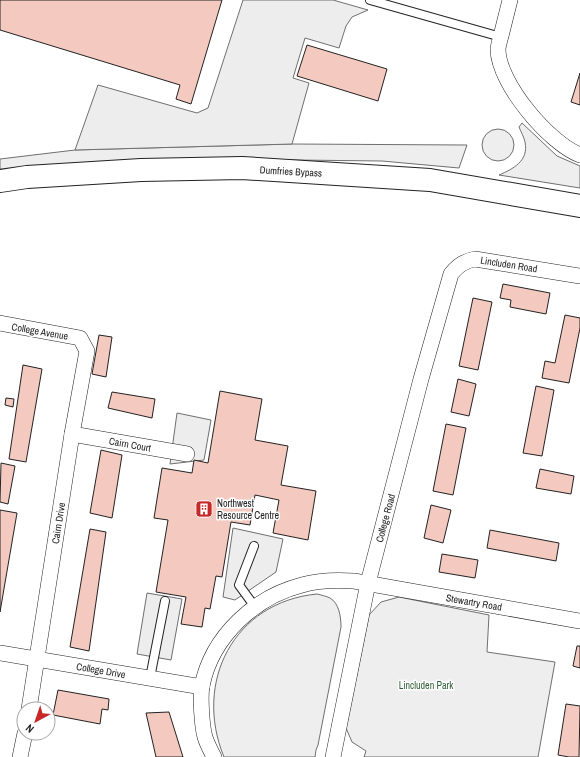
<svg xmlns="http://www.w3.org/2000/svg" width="580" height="757" viewBox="0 0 580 757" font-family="'Archivo Narrow',sans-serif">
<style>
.green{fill:#eee;stroke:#6f6f6f}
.parking{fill:#ededed;stroke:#6f6f6f}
.building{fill:#f3c9c0;stroke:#222}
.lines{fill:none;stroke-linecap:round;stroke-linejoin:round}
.lane-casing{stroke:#222;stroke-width:10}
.street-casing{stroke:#222;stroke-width:16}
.highway-casing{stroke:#222;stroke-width:24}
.lane{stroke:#fff;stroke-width:8}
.street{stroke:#fff;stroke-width:15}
.highway{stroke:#fff;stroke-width:22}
.labels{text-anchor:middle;stroke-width:3;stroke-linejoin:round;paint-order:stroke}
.street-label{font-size:10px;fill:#222;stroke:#fff}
.poi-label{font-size:10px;fill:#222;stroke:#fff;text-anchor:start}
.park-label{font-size:10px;fill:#2f5e38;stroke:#fff}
</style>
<rect width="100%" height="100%" fill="#fff"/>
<!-- green -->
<g class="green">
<path d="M522 123 557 156 580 166V188L499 175C513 169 529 161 525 142 524 137 521 132 519 127Z"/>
<circle cx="498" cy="145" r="16"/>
<polygon points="292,144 467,145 459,168 382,161 209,159 0,174 0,159 75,150"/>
<path d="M317 594C321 595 326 596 330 598 339 603 341 617 341 627L318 745 316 750 315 757H224C193 682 234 602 317 594Z"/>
<polygon points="399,597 489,615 487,652 555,662 538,757 364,757 366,751 352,742 346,728 369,615 381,602"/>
</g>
<!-- parking -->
<g class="parking">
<polygon points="243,0 333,0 368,10 352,17 346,26 339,48 305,38 293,78 309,83 292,144 75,150 98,85 197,113 208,108"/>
<polygon points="177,413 211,420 204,460 170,464"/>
<polygon points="233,528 283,539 276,572 235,600 223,597"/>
<polygon points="147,593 182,599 171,660 137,654"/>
</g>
<!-- building -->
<g class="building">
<polygon points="0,0 222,0 191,104 176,99 180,85 0,30"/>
<polygon points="307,45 387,69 378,101 297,76"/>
<polygon points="580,73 580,105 571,102"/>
<polygon points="503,284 550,293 546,314 510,307 511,300 500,298"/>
<polygon points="473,298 492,302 478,370 459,366"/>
<polygon points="565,315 580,318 580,328 569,383 542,378 545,361 555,363"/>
<polygon points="99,335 112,337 106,377 92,374"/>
<polygon points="23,365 42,369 26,462 9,459"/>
<polygon points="458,379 476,384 469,416 451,412"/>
<polygon points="536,386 554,390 542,456 523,453"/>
<polygon points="220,391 262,399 255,440 288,446 281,485 316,491 308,540 273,533 279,500 255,495 250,525 231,522 222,577 216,576 210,609 205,608 202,627 181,624 186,597 156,592 168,520 154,518 162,468 192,473 194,460 208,463"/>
<polygon points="112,392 155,399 152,418 108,408"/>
<polygon points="6,398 14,399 13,407 5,405"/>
<polygon points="446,424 466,428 453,495 433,491"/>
<polygon points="101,450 122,455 112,518 90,513"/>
<polygon points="1,463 15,466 8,504 0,502"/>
<polygon points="540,469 574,476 571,494 536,488"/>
<polygon points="431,505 451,510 443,543 424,538"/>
<polygon points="0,510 17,513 0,612"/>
<polygon points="90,529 106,532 89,651 70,647"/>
<polygon points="490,530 559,543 556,561 487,548"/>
<polygon points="442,554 478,560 475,578 439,572"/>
<polygon points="577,646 580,646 580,668 573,666"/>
<polygon points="58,690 109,699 108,710 102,709 100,724 53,715"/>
<polygon points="566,704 580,706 579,757 569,757 558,755"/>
<polygon points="169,712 183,757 156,757 146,713"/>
</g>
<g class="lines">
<!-- lane casing -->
<g class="lane-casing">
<g id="lane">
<polyline points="370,0 501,37"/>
<polyline points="254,546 239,585 255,607"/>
<polyline points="150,678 165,601"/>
</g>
</g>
<!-- street casing -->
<g class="street-casing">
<g id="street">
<path d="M510 0C507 12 504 24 501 36 500 40 498 46 498 50 499 84 549 143 580 155"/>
<polyline points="0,323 80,338 87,351 72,434 29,709"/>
<polyline points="72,434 187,454"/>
<polyline points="0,653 202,687"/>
<polyline points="20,757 25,733"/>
<path d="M214 757C211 751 207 744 205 737 202 727 200 697 202 686 212 636 255 597 302 585 319 580 337 580 354 581L580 621"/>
<path d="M333 757 368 583 421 379 451 274C457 266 464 261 475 259L580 276"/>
</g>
</g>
<!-- highway casing -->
<g class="highway-casing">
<polyline id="highway" points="0,181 27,177 141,170 242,168 430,180 580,206"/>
</g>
<!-- lane -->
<use href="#lane" class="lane"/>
<!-- street -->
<use href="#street" class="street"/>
<!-- highway -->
<use href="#highway" class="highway"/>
</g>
<!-- icons -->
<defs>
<g id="building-square" transform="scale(0.9)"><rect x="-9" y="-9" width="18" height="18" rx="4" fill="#c62828" stroke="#fff"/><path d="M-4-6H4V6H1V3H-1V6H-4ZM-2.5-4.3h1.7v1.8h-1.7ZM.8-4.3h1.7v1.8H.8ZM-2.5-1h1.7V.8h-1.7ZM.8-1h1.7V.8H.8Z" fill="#fff"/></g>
</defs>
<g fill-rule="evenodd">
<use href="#building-square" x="204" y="509"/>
</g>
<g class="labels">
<!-- street labels -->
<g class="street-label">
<text transform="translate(291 171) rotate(3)" y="4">Dumfries Bypass</text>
<text transform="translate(509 264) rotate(9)" y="4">Lincluden Road</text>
<text transform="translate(40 331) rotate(10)" y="4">College Avenue</text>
<text transform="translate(130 444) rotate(10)" y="4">Cairn Court</text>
<text transform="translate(385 518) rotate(-75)" y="4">College Road</text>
<text transform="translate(58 523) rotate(-81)" y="4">Cairn Drive</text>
<text transform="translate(474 602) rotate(10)" y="4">Stewartry Road</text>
<text transform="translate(101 670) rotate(10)" y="4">College Drive</text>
</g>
<!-- poi labels -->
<g class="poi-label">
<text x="217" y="507">Northwest<tspan x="217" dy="12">Resource Centre</tspan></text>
</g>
<!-- park labels -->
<g class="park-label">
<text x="426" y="689">Lincluden Park</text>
</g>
</g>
<!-- north arrow -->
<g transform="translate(36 721) rotate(220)"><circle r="19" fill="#ffffff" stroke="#a7a7a7"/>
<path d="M0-3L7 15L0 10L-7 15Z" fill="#c62828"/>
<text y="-6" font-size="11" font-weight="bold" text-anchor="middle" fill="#222222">N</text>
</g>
</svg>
